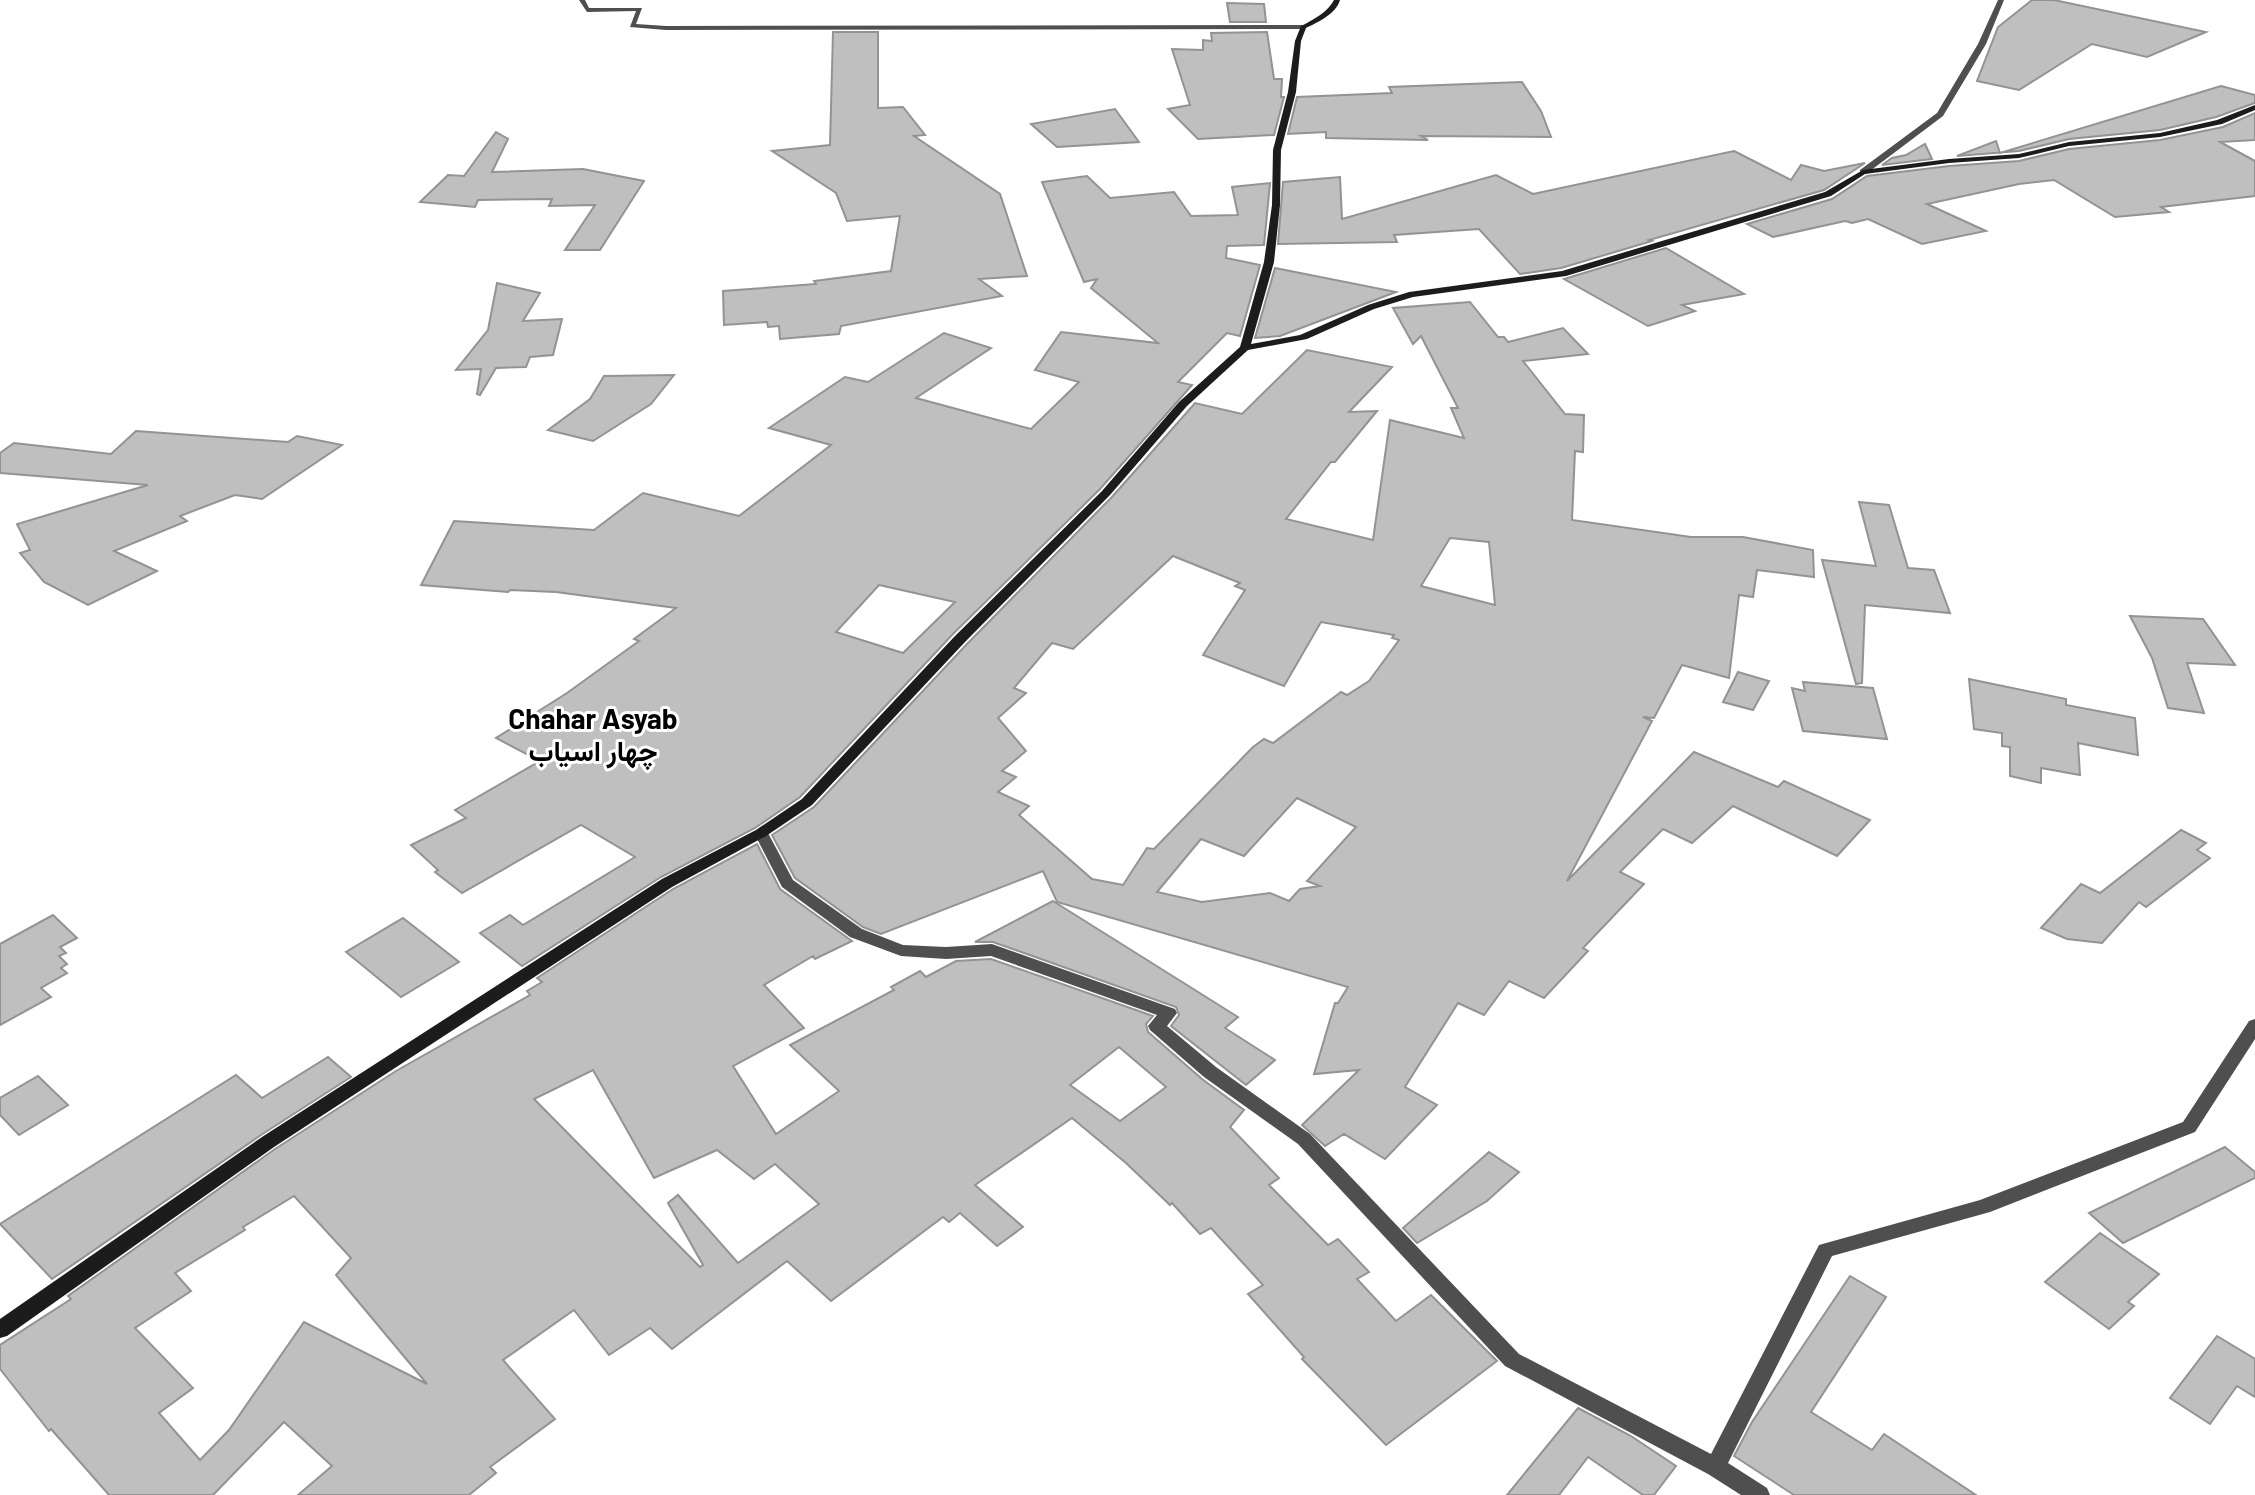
<svg xmlns="http://www.w3.org/2000/svg" width="2255" height="1495" viewBox="0 0 2255 1495" font-family="Barlow,Vazirmatn,sans-serif">
<style>
.building{fill:#bfbfbf;stroke:#939393;stroke-width:2;fill-rule:evenodd}
.lines{fill:none;stroke-linecap:round;stroke-linejoin:round}
.street{fill:#4f4f4f;fill-rule:evenodd}
.secondary{fill:#1c1c1c;fill-rule:evenodd}
.labels{text-anchor:middle;stroke-width:6;stroke-linejoin:round;paint-order:stroke}
.quarter-label{font-size:28px;font-weight:bold;fill:#000;stroke:#fff}
</style>
<rect width="100%" height="100%" fill="#fff"/>
<!-- building -->
<g class="building">
<polygon points="2032,0 2054,0 2206,32 2147,57 2092,44 2019,90 1977,81 1998,27"/>
<polygon points="1227,3 1264,4 1266,22 1230,22"/>
<polygon points="833,32 878,32 878,108 903,107 925,135 914,136 1000,194 1027,276 979,279 1002,296 841,326 839,334 780,339 779,326 768,327 767,322 724,325 723,291 816,284 814,281 891,271 900,216 847,221 836,193 772,151 830,145"/>
<polygon points="1267,32 1274,79 1282,79 1281,97 1284,97 1274,135 1198,139 1168,109 1190,105 1172,49 1203,50 1203,40 1212,41 1211,33"/>
<polygon points="1522,82 1541,111 1551,137 1421,136 1428,140 1326,138 1326,132 1288,134 1297,97 1392,93 1389,87"/>
<polygon points="2221,86 2255,95 2255,103 2216,117 2160,130 2069,139 2019,151 1957,156 1996,141 2000,153"/>
<polygon points="1115,109 1139,142 1057,147 1031,124"/>
<polygon points="2255,113 2255,140 2220,142 2255,161 2255,196 2161,207 2169,212 2115,217 2054,180 2019,184 1927,204 1986,231 1922,244 1868,219 1852,223 1845,221 1773,237 1747,224 1832,199 1867,176 1949,166 2019,161 2069,149 2160,140 2223,127"/>
<polygon points="496,132 508,139 492,172 583,169 644,181 600,250 565,250 595,205 549,206 552,199 478,200 475,207 420,202 448,175 464,176"/>
<polygon points="1925,144 1932,159 1882,165 1892,158 1906,155"/>
<polygon points="1734,151 1791,180 1801,165 1824,171 1865,163 1824,190 1649,240 1652,241 1561,268 1520,274 1479,229 1394,235 1397,242 1278,244 1283,182 1340,177 1342,219 1496,175 1533,194"/>
<path d="M1087 176 1110 198 1174 192 1191 216 1238 215 1232 187 1270 183 1264 245 1227 246 1226 258 1260 265 1240 336 1227 333 1178 382 1192 385 1100 489 953 634 800 797 755 828 661 877 522 966 480 933 510 915 523 925 635 857 581 825 462 893 435 872 438 870 411 845 466 818 455 810 540 761 496 738 567 693 639 641 634 639 676 608 556 592 510 590 508 592 421 585 454 521 594 530 643 493 739 516 831 445 769 428 845 377 868 382 944 333 991 348 916 398 1031 429 1079 382 1035 370 1061 332 1158 343 1091 288 1097 279 1084 282 1042 182ZM879 585 955 602 903 653 836 632Z"/>
<polygon points="1666,248 1744,294 1682,305 1695,311 1648,326 1564,279"/>
<polygon points="1275,268 1396,292 1280,336 1255,338"/>
<polygon points="497,283 540,293 523,321 562,319 553,355 530,357 526,367 496,368 480,395 477,394 481,369 456,370 488,330"/>
<path d="M1470 302 1498 337H1504L1508 342 1563 328 1588 354 1523 361 1565 414 1584 415 1583 452 1575 451 1572 520 1691 537H1743L1813 550 1814 577 1757 570 1753 597 1739 595 1729 678 1682 665 1654 718 1643 717 1652 721 1567 881 1694 752 1778 787 1784 781 1870 820 1837 856 1733 806 1692 843 1663 829 1620 872 1644 884 1583 948 1588 951 1544 998 1509 981 1484 1015 1458 1003 1405 1087 1437 1105 1385 1159 1344 1134 1325 1146 1302 1125 1359 1070 1314 1074 1335 1003H1338L1348 987 1057 902 1043 871 881 934 863 927 795 878 772 835 814 807 967 644 1112 497 1195 403 1242 414 1307 350 1392 367 1349 412 1377 411 1335 462H1331L1286 519 1373 540 1390 420 1464 438 1451 408H1458L1421 336 1413 344 1393 308ZM1450 538 1489 542 1495 605 1421 586ZM1173 556 1240 583 1235 586 1245 590 1203 655 1284 686 1321 622 1394 635 1392 638 1399 640 1369 681 1347 695 1341 692 1273 743 1264 739 1253 747 1154 849 1147 848 1123 885 1092 879 1019 815 1029 806 998 792 1016 777 1002 771 1026 751 998 718 1026 693 1014 688 1052 643 1073 649ZM1297 798 1356 827 1307 881 1320 886 1300 889 1289 901 1270 893 1202 902 1157 892 1201 839 1244 856Z"/>
<polygon points="674,375 651,404 593,441 548,430 590,399 604,376"/>
<polygon points="136,431 288,442 297,436 342,445 262,499 235,495 180,516 187,521 114,551 157,571 88,605 44,582 20,553 30,550 17,524 148,485 0,473 0,453 14,443 111,454"/>
<polygon points="1859,502 1889,505 1908,568 1934,570 1950,613 1865,605 1862,683 1856,684 1822,560 1876,566"/>
<polygon points="2130,616 2203,619 2235,665 2187,663 2204,713 2168,708 2152,658"/>
<polygon points="1738,672 1769,681 1753,710 1723,702"/>
<polygon points="1969,679 2066,699 2066,705 2135,718 2138,755 2078,743 2080,775 2041,768 2041,783 2010,776 2010,747 2002,746 2002,733 1974,729"/>
<polygon points="1803,682 1873,688 1887,739 1803,731 1792,688 1805,691"/>
<polygon points="2181,830 2206,843 2197,850 2210,858 2146,907 2139,902 2102,943 2067,939 2041,928 2081,884 2100,893"/>
<path d="M757 844 780 889 852 941 815 959 813 956 764 985 804 1028 733 1066 776 1134 839 1091 790 1045 894 990 891 987 920 971 926 977 956 961 991 959 1153 1016 1146 1024 1148 1032 1202 1079 1244 1110 1230 1127 1279 1178 1269 1185 1328 1245 1338 1239 1369 1272 1357 1279 1396 1321 1431 1295 1497 1361 1386 1445 1302 1359 1304 1357 1248 1294 1263 1285 1211 1228 1200 1234 1172 1203 1170 1205 1126 1163 1072 1118 975 1185 1023 1227 997 1246 960 1213 949 1222 943 1217 831 1301 787 1261 672 1349 650 1328 609 1355 574 1310 503 1360 555 1419 490 1467 496 1473 469 1495H298L332 1466 284 1422 213 1495H109L51 1429 49 1431 0 1369V1345L71 1299 68 1296 275 1149 396 1071 530 995 527 991 542 982 537 978 673 889ZM1119 1047 1166 1087 1120 1121 1070 1085ZM593 1070 654 1178 717 1150 754 1179 775 1164 819 1204 738 1263 678 1195 668 1203 703 1265 700 1267 534 1099ZM294 1196 351 1258 336 1275 427 1384 304 1322 229 1430 200 1460 159 1413 193 1388 135 1328 191 1291 175 1273 245 1230 243 1227Z"/>
<polygon points="1053,901 1238,1017 1225,1028 1275,1060 1246,1085 1171,1026 1179,1015 1176,1007 993,942 975,942"/>
<polygon points="53,915 77,938 60,947 66,953 59,956 67,964 61,968 67,973 41,988 51,997 0,1025 0,944"/>
<polygon points="403,918 459,962 401,997 346,952"/>
<polygon points="328,1057 351,1077 261,1135 52,1279 0,1224 236,1075 262,1098"/>
<polygon points="38,1076 68,1105 19,1135 0,1115 0,1098"/>
<polygon points="2225,1147 2255,1172 2255,1178 2123,1243 2089,1213"/>
<polygon points="1489,1152 1519,1172 1487,1201 1417,1243 1403,1228"/>
<polygon points="2100,1233 2159,1274 2128,1302 2134,1306 2109,1329 2045,1282"/>
<polygon points="1850,1276 1886,1297 1811,1412 1872,1450 1884,1434 1976,1495 1794,1495 1734,1456 1752,1422"/>
<polygon points="2217,1336 2255,1359 2255,1397 2237,1386 2210,1424 2170,1398"/>
<polygon points="1578,1408 1631,1436 1676,1466 1654,1495 1643,1495 1588,1457 1559,1495 1507,1495"/>
</g>
<g class="lines">
<!-- street -->
<g class="street">
<polygon points="579,0 585,0 589,8 642,8 636,24 666,26 1303,25 1306,27 1303,29 666,30 630,27 636,11 587,12"/>
<polygon points="1998,0 2004,0 1986,44 1943,116 1866,174 1860,174 1860,170 1937,113 1978,44"/>
<polygon points="761,828 768,833 793,880 862,929 903,945 946,947 992,944 1175,1009 1177,1013 1167,1026 1216,1067 1310,1134 1519,1354 1711,1454 1819,1245 1980,1200 2183,1122 2249,1021 2255,1019 2255,1039 2195,1132 1990,1212 1832,1256 1728,1463 1767,1488 1770,1495 1741,1495 1708,1474 1505,1366 1298,1144 1204,1077 1150,1030 1148,1026 1157,1015 991,956 946,959 901,956 850,937 782,887 754,833"/>
</g>
<!-- secondary -->
<path class="secondary" d="M1334 0H1340C1336 14 1318 22 1306 28L1301 41 1296 92 1281 150 1280 205 1274 262 1251 344 1300 335 1368 305 1409 292 1562 271 1825 192 1863 170 1949 159 2019 154 2069 142 2160 133 2217 120 2255 105V110L2222 124 2160 137 2069 146 2019 158 1949 163 1865 174 1831 196 1566 276 1413 297 1374 309 1307 339 1248 350 1187 406 1110 495 965 642 812 805 766 836 672 887 274 1147 7 1336 0 1338V1319L262 1137 662 879 756 830 802 799 955 636 1102 491 1179 402 1240 347 1264 262 1272 205 1273 150 1288 92 1295 41 1301 26C1313 20 1328 12 1334 0Z"/>
</g>
<g class="labels">
<!-- quarter labels -->
<g class="quarter-label">
<text x="593" y="729">Chahar Asyab<tspan x="593" dy="32">چهار اسیاب</tspan></text>
</g>
</g>
</svg>
